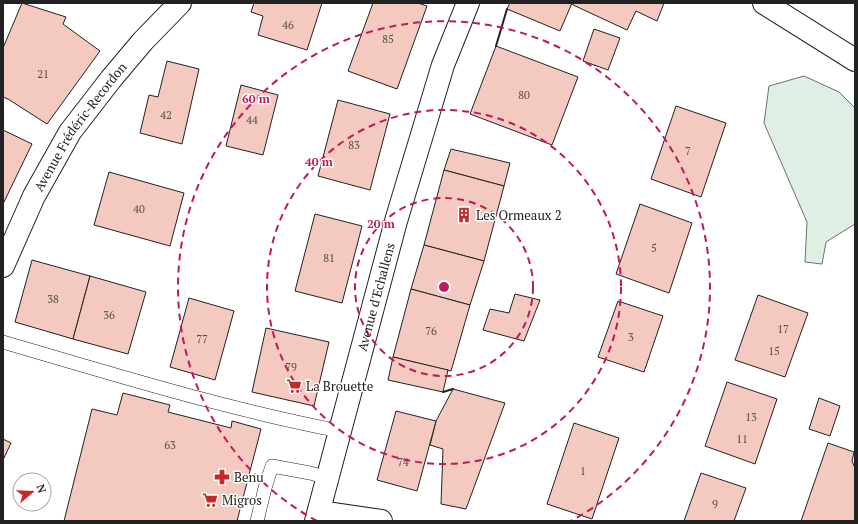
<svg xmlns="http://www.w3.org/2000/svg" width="858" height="524" viewBox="0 0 858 524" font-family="'PT Serif',serif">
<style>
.green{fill:#e0efe3;stroke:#6f6f6f}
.building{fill:#f3c9c0;stroke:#222}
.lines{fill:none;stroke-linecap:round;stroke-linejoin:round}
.lane-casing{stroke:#222;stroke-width:14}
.street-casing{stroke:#222;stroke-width:24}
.secondary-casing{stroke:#222;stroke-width:24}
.primary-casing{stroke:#222;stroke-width:24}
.lane{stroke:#fff;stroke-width:13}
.street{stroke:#fff;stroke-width:22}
.secondary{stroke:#fff;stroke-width:22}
.primary{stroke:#fff;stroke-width:22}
.wall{stroke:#222;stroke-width:2}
.ring{fill:none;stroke:#c2185b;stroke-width:2;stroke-dasharray:7 5}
.labels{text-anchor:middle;stroke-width:3;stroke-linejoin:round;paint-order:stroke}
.number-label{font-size:11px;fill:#564c4a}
.street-label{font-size:13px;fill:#222;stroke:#fff}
.poi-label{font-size:13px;fill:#222;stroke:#fff;text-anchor:start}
.centre{fill:#c2185b;stroke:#fff;stroke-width:2}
.ring-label{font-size:12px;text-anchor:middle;font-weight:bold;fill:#c2185b;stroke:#fff;stroke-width:3;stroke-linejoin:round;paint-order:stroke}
</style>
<rect width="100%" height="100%" fill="#fff"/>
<!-- green -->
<polygon class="green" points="804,76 839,92 855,108 855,224 826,242 822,264 805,262 807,222 764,123 769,86"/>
<!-- building -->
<g class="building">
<polygon points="22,3 66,17 63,24 100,51 47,124 8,99 3,97 3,48"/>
<polygon points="254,3 322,3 307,50 258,35 263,16 251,12"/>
<polygon points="373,3 418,3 427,6 397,89 348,71"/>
<polygon points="510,3 572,3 560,31 507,9"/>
<polygon points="572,3 664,3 657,21 636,11 627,30 571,4"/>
<polygon points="594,29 620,38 608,70 583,61"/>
<polygon points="496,46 578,77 552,145 470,114"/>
<polygon points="167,61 199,69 182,144 140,133 149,95 158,97"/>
<polygon points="241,85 278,95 263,155 226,146"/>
<polygon points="338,100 390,114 370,190 318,176"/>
<polygon points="676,106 726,123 701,197 651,179"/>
<polygon points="3,130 32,144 3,204"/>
<polygon points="451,149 510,163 504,186 444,170"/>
<polygon points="444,170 504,186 484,261 424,245"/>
<polygon points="109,172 184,193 170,246 94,225"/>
<polygon points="640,204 692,223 669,293 616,274"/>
<polygon points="315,214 362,226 342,303 295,291"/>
<polygon points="424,245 484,261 470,305 411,289"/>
<polygon points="32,260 90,276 73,339 15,322"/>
<polygon points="90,276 146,292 128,354 73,339"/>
<polygon points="411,289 470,305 451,371 393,357"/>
<polygon points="515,294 540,300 524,341 483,330 490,309 509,313"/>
<polygon points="758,295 808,313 785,377 735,360"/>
<polygon points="189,298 234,311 215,380 170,367"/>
<polygon points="618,301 663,316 644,372 598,357"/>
<polygon points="266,328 329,342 314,406 252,392"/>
<polygon points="393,357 448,370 443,392 388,380"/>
<polygon points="727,382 777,399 755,464 705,446"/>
<polygon points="453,389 505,403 466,509 441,504 443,449 430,445 436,421"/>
<polygon points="123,393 170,405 168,412 231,428 232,421 261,429 237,521 64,521 92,409 117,415"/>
<polygon points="819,398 840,406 830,436 809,429"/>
<polygon points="396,411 436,421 417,491 377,480"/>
<polygon points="574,423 619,438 592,519 547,504"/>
<polygon points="3,439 11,443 3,460"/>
<polygon points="828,443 854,452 852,461 855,468 855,521 801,521"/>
<polygon points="701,473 746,488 734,521 684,521"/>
</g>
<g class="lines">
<!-- lane casing -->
<g class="lane-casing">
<g id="lane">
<path d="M3 342C115 375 226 409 340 431"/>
<polyline points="257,521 265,488 272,466 310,473 328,478"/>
</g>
</g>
<!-- street casing -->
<g class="street-casing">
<polyline id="street" points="319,512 381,521"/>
</g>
<!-- secondary casing -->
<g class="secondary-casing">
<g id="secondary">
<polyline points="764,3 855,60"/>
<path id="s1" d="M3 266 34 196 70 132 111 79 143 41 180 3"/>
</g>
</g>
<!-- primary casing -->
<g class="primary-casing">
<g id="primary">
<path id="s2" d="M316 521 396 221 443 65 468 3"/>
</g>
</g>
<!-- lane -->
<use href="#lane" class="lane"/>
<!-- street -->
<use href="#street" class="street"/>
<!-- secondary -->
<use href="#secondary" class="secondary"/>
<!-- primary -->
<use href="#primary" class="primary"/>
<!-- wall -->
<g class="wall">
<polyline points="496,46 507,9"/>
<polyline points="443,392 453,389"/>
</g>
</g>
<!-- distance rings -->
<g class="ring">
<circle cx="444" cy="287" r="89"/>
<circle cx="444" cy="287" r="177"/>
<path d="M317 521A266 266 0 1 1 571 521"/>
</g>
<!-- icons -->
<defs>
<g id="building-bare" transform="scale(1.2)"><path d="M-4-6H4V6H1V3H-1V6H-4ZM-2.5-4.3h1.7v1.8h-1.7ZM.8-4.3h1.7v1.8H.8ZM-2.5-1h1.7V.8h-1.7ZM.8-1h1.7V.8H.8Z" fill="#c62828" stroke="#fff" stroke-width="2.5" paint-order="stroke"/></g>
<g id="supermarket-bare" transform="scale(1.2)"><path d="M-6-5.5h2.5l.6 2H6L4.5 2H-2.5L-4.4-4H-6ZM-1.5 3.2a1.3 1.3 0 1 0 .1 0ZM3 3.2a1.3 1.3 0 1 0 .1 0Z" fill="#c62828" stroke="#fff" stroke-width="2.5" paint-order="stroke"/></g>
<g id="pharmacy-bare" transform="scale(1.2)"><path d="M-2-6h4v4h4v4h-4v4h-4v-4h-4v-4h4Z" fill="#c62828" stroke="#fff" stroke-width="2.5" paint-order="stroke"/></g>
</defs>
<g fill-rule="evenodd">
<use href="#building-bare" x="464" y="215"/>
<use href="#supermarket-bare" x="294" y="386"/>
<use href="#pharmacy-bare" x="222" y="477"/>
<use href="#supermarket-bare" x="210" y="500"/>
</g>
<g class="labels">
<!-- number labels -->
<g class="number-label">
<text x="288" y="29">46</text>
<text x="388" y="43">85</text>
<text x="43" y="78">21</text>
<text x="524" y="99">80</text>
<text x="166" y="119">42</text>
<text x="252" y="124">44</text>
<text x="354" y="149">83</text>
<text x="688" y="155">7</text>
<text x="139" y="213">40</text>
<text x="654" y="252">5</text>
<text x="329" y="262">81</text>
<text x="53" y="303">38</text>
<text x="109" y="319">36</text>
<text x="783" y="333">17</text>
<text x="431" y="335">76</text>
<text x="631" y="341">3</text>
<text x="202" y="343">77</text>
<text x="774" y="355">15</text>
<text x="291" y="371">79</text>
<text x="751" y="421">13</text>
<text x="742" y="443">11</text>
<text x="170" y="449">63</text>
<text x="403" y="466">74</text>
<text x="583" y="475">1</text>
<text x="715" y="508">9</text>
</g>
<!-- street labels -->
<g class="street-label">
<text dy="5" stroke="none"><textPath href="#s1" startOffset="160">Avenue Frédéric-Recordon</textPath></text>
<text dy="5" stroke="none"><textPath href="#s2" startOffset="232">Avenue d'Echallens</textPath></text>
</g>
<!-- poi labels -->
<g class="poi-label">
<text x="476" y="220">Les Ormeaux 2</text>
<text x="306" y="391">La Brouette</text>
<text x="234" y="482">Benu</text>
<text x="222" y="505">Migros</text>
</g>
</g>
<circle cx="444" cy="287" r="6" class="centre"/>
<g class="ring-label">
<text x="256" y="103">60 m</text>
<text x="319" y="166">40 m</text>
<text x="381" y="228">20 m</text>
</g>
<!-- border -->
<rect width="858" height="524" fill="none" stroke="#222222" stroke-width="8"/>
<!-- north arrow -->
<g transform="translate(32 492) rotate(71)"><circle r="19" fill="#ffffff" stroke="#a7a7a7"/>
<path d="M0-3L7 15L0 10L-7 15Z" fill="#c62828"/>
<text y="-6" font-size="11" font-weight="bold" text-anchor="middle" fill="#222222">N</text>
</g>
</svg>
